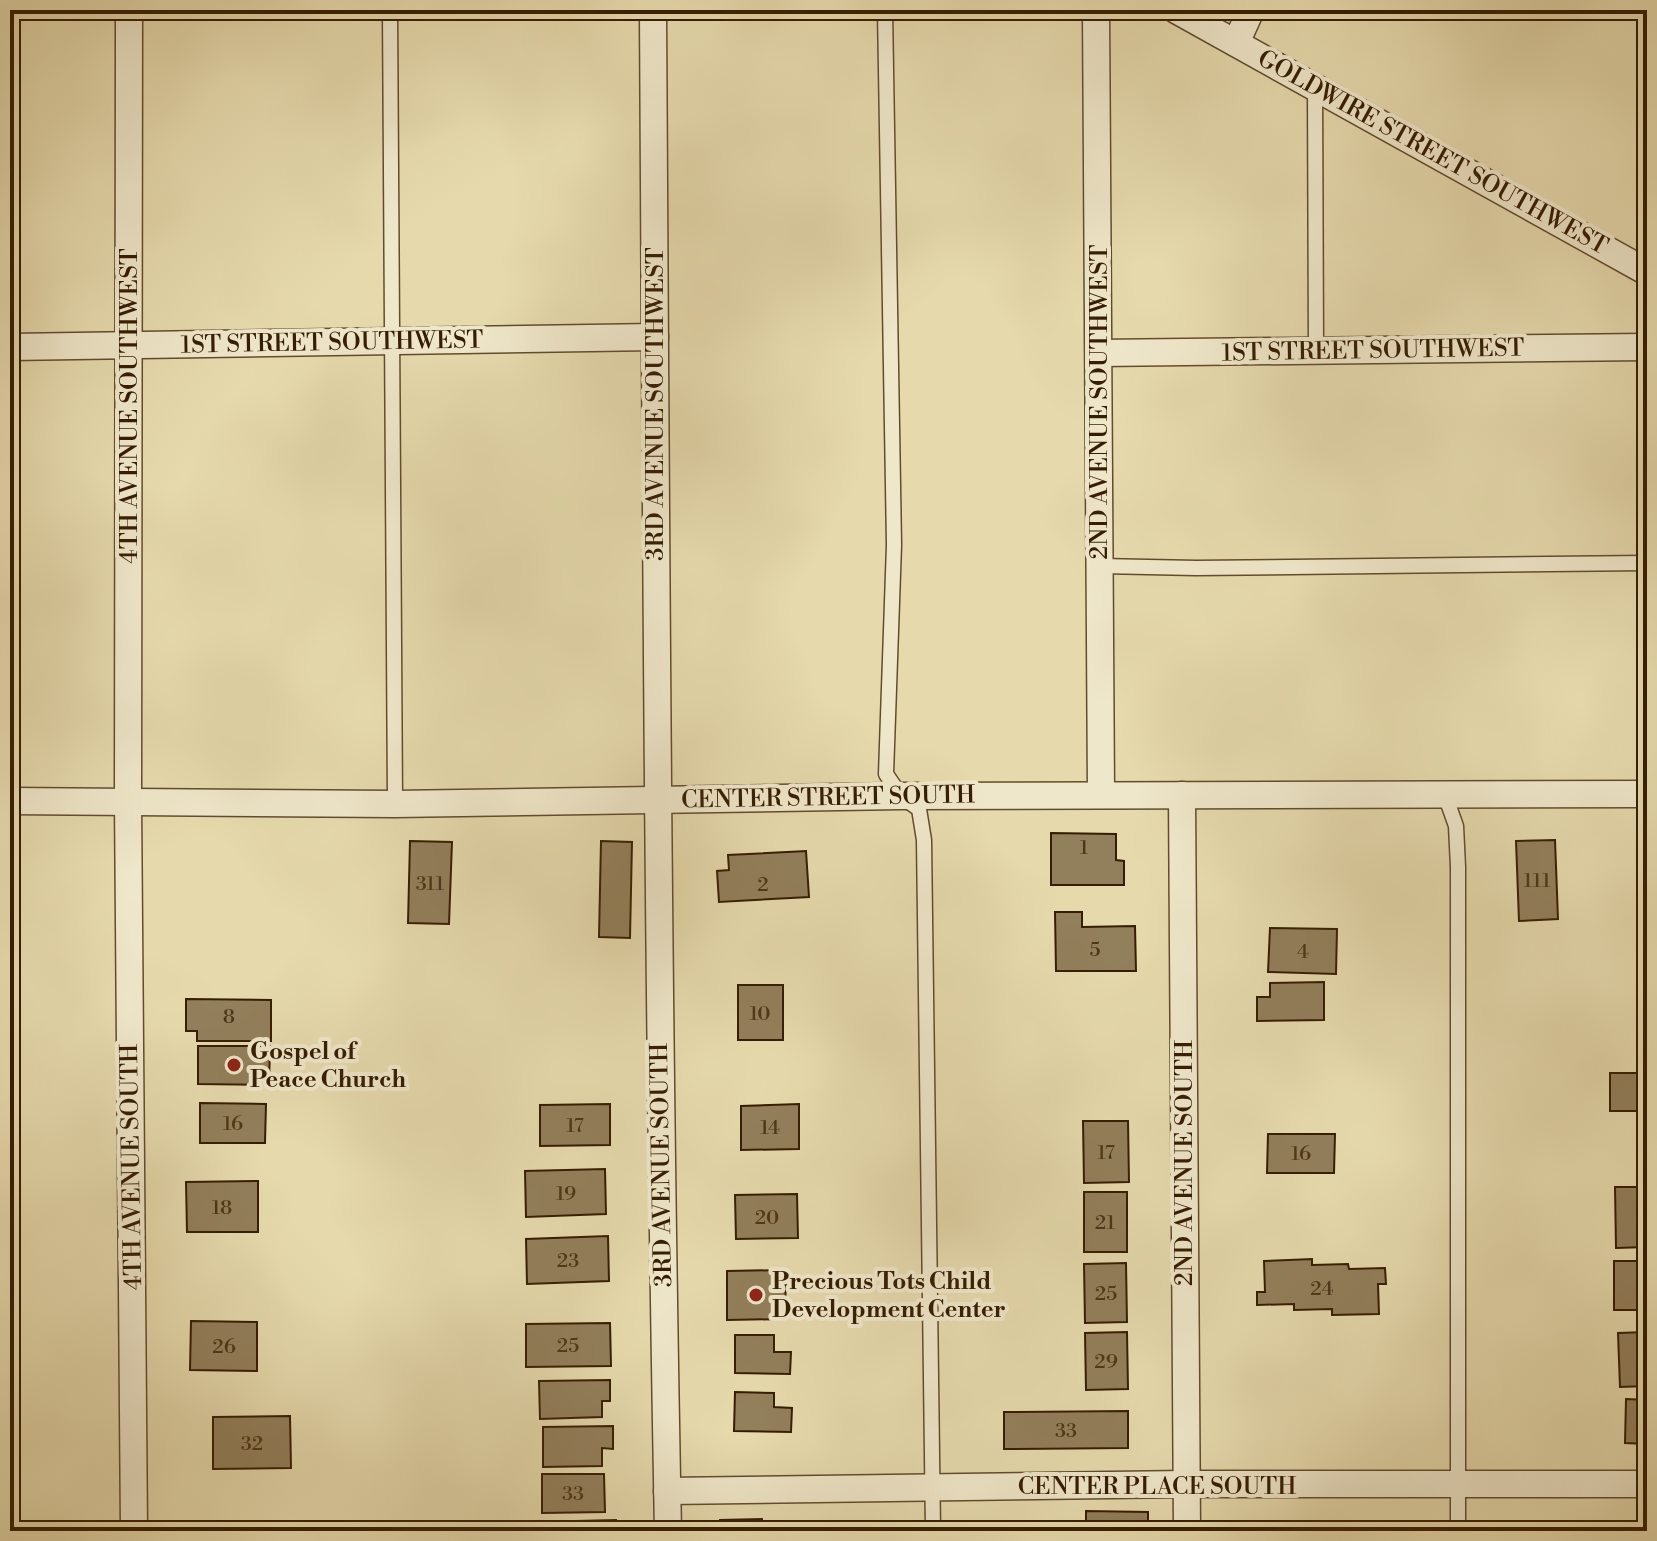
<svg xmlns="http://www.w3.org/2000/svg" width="1657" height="1541" viewBox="0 0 1657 1541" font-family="'Libre Bodoni',serif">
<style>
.building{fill:#927f5b;stroke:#361d02;stroke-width:2}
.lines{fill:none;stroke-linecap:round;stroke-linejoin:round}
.lane-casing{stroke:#624c2d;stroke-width:17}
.street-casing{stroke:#624c2d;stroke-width:29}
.lane{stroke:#efe7ca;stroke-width:14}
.street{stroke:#efe7ca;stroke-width:26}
.poi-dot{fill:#8f2418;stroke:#efe7ca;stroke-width:3}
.labels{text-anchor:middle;stroke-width:8;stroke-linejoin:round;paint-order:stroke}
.number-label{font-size:20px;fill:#4d3618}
.street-label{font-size:24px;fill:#361d02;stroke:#efe7ca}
.poi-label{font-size:24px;font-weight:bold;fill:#361d02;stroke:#efe7ca;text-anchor:start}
</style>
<rect width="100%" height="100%" fill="#e6daad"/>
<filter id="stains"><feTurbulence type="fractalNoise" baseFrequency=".0025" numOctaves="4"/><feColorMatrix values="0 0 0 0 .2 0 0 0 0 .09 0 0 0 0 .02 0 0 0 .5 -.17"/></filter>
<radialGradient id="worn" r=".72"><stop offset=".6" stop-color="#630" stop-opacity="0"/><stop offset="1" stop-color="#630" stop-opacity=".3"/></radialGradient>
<!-- building -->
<g class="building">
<polygon points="1051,833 1116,834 1116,860 1124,861 1124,885 1051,885"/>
<polygon points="1555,840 1558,919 1519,921 1516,841"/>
<polygon points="410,841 452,842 449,924 408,923"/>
<polygon points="601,841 632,842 630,938 599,937"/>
<polygon points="806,851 809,897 719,902 717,871 729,870 728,855"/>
<polygon points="1055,912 1082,912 1082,927 1135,926 1136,971 1056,971"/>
<polygon points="1270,928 1337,929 1336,974 1268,972"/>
<polygon points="1324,982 1324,1020 1257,1021 1257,997 1270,997 1270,983"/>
<rect x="738" y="985" width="45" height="55"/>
<polygon points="186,999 271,1000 271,1041 197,1041 197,1031 186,1031"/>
<polygon points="198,1046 270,1046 269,1085 198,1084"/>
<rect x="1610" y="1073" width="37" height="38"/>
<polygon points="200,1103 266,1104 265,1143 200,1143"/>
<polygon points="610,1104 610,1145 540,1146 540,1105"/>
<polygon points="799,1104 799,1149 741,1150 741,1106"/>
<polygon points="1083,1121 1128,1121 1129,1182 1084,1183"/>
<polygon points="1268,1134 1335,1134 1334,1173 1267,1173"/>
<polygon points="605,1169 606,1214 526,1217 525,1171"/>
<polygon points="258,1181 258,1232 187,1232 186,1182"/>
<polygon points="1615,1187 1647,1187 1647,1247 1616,1248"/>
<rect x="1084" y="1192" width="43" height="60"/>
<polygon points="797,1194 798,1238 736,1239 735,1195"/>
<polygon points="608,1236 609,1281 527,1284 526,1239"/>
<polygon points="1312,1259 1312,1265 1348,1264 1349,1269 1385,1268 1386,1284 1378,1284 1379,1314 1332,1315 1332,1309 1294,1310 1294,1304 1257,1305 1257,1292 1265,1292 1264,1261"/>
<rect x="1614" y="1261" width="33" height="49"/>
<polygon points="1126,1263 1127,1322 1085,1323 1084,1264"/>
<polygon points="786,1270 785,1319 727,1320 727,1271"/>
<polygon points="191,1321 257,1322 257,1371 190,1370"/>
<polygon points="610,1323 611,1366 526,1367 526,1324"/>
<polygon points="1127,1332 1128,1389 1086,1390 1085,1333"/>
<polygon points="1647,1332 1647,1386 1620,1387 1618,1333"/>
<polygon points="735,1335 774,1335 774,1352 791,1352 790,1374 735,1373"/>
<polygon points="610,1380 610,1401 602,1401 602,1417 540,1419 539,1381"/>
<polygon points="735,1392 774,1393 774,1407 792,1408 791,1432 734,1431"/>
<polygon points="1626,1399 1647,1400 1647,1444 1625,1443"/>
<polygon points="1128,1411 1128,1448 1004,1449 1004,1412"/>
<polygon points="290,1416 291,1468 213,1469 213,1417"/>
<polygon points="613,1426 613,1449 602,1448 602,1466 543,1467 543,1427"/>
<polygon points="542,1474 604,1474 605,1512 542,1513"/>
<polygon points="1086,1511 1148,1512 1148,1531 1086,1531"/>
<polygon points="762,1519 762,1531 720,1531 720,1520"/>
<polygon points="616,1520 616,1531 535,1531 535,1522"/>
</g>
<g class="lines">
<!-- lane casing -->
<g class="lane-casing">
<g id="lane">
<polyline points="390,10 395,804"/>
<polyline points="885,10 894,545 886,774 901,796 919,809 924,840 933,1531"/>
<polyline points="1315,87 1316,350"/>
<polyline points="1100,566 1196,568 1647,563"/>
<polyline points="1445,795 1456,826 1458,867 1458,1531"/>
</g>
</g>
<!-- street casing -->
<g class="street-casing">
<g id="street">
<polyline points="129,10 128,802 134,1531"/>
<path d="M653 10C656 517 658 1024 668 1531"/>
<polyline points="1096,10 1101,795"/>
<polyline points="1176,10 1647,272"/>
<polyline points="1236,43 1251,10"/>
<polyline points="10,347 655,337"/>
<polyline points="1099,353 1647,347"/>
<polyline points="1182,795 1187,1531"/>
<polyline points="10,801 395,804 901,796 1647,794"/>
<polyline points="667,1491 1186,1484 1647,1484"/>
</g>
</g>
<!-- lane -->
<use href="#lane" class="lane"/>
<!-- street -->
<use href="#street" class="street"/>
</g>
<!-- markers -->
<g class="poi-dot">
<circle cx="234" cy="1065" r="8"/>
<circle cx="756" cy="1295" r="8"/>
</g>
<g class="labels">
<!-- number labels -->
<g class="number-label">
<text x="1084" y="854">1</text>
<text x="1537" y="887">111</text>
<text x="430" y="890">311</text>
<text x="763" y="891">2</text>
<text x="1095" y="956">5</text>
<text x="1303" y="958">4</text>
<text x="760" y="1020">10</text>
<text x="229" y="1023">8</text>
<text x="233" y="1130">16</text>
<text x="575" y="1132">17</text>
<text x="770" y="1134">14</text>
<text x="1106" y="1159">17</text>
<text x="1301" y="1160">16</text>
<text x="566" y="1200">19</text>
<text x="222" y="1214">18</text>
<text x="767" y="1224">20</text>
<text x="1105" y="1229">21</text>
<text x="568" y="1267">23</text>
<text x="1322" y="1295">24</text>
<text x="1106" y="1300">25</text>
<text x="568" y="1352">25</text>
<text x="224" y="1353">26</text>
<text x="1106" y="1368">29</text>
<text x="1066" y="1437">33</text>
<text x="252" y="1450">32</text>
<text x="573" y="1500">33</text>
</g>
<!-- street labels -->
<g class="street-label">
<text transform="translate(1433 152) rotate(29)" y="8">GOLDWIRE STREET SOUTHWEST</text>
<text transform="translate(332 342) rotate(-1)" y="8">1ST STREET SOUTHWEST</text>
<text transform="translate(1373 350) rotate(-1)" y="8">1ST STREET SOUTHWEST</text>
<text transform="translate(1099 402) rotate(-90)" y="8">2ND AVENUE SOUTHWEST</text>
<text transform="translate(655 404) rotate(-90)" y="8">3RD AVENUE SOUTHWEST</text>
<text transform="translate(129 406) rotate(-90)" y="8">4TH AVENUE SOUTHWEST</text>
<text transform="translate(828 797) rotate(-1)" y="8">CENTER STREET SOUTH</text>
<text transform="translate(1184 1163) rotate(-90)" y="8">2ND AVENUE SOUTH</text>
<text transform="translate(661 1165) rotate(-91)" y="8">3RD AVENUE SOUTH</text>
<text transform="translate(131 1167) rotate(-91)" y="8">4TH AVENUE SOUTH</text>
<text x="1157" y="1494">CENTER PLACE SOUTH</text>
</g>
<!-- poi labels -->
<g class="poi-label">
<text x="250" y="1059">Gospel of<tspan x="250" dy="28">Peace Church</tspan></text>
<text x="772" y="1289">Precious Tots Child<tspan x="772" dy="28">Development Center</tspan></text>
</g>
</g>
<!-- margin -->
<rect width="1657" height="1541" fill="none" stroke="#e6daad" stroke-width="40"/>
<rect x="12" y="12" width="1633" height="1517" fill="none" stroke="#361d02" stroke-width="4"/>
<rect x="20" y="20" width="1617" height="1501" fill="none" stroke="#361d02" stroke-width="2"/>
<rect width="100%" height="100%" filter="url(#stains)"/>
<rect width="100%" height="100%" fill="url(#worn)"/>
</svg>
